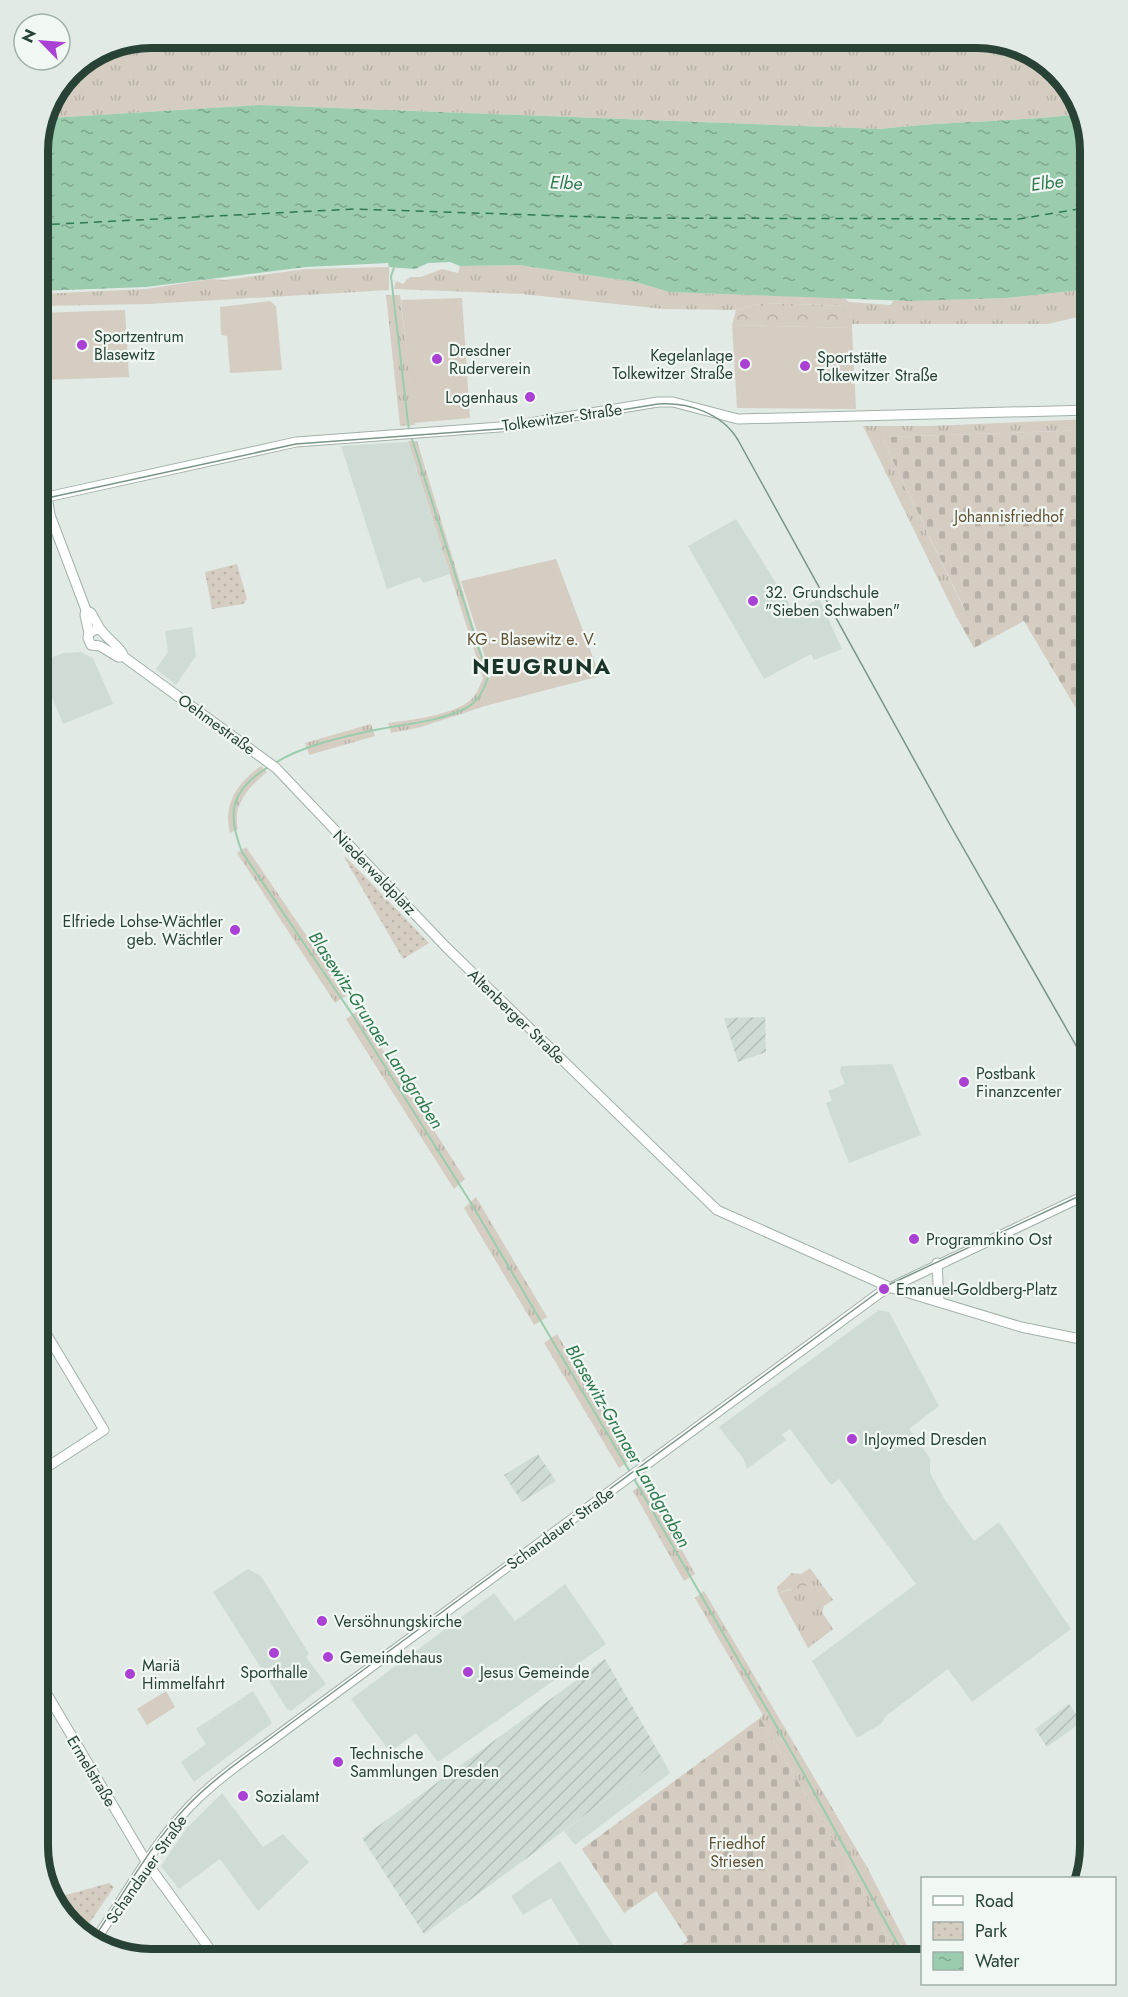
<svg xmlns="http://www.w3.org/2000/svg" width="1128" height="1997" viewBox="0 0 1128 1997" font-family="Jost,sans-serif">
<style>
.built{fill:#cfdcd5}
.industrial{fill:url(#industrial-furrows)}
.grass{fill:url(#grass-tufts)}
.forest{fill:url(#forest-crowns)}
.cemetery{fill:url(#cemetery-stones)}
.park{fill:url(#park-dots)}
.garden{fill:#d5cdc2}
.water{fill:url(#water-ripples)}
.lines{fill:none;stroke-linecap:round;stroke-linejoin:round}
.stream{stroke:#9bccad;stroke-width:2}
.ferry{stroke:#31794f;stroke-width:1.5;stroke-dasharray:8 6;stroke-linecap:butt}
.secondary-casing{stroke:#a2b1aa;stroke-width:11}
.secondary{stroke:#fff;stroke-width:9}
.tram{stroke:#7a9587;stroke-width:1.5}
.poi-dot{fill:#aa41d4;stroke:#f1f8f4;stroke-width:2}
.labels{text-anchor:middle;stroke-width:4.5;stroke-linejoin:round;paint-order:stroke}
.poi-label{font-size:16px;fill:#284336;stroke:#f1f8f4;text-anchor:start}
.street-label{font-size:16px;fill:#284336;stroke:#f1f8f4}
.park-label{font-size:16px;fill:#5f5235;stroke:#f1f8f4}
.water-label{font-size:18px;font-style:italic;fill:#31794f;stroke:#f1f8f4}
.district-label{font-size:22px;font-weight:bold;letter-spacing:1.5px;fill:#1b3428;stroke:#f1f8f4}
.rim{fill:none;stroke:#284336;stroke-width:8}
</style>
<defs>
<pattern id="industrial-furrows" width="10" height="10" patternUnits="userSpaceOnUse" patternTransform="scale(1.5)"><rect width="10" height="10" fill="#cfdcd5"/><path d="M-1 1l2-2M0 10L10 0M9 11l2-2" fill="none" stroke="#b2beb7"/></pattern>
<pattern id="grass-tufts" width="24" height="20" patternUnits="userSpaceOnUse" patternTransform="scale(1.5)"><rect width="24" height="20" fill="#d5cdc2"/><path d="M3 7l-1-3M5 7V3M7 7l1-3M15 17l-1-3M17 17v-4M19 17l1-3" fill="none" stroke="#b7b1a7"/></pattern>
<pattern id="forest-crowns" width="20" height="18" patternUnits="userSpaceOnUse" patternTransform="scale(1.5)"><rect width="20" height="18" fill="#d5cdc2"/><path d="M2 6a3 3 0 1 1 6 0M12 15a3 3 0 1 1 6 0" fill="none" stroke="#b7b1a7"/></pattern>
<pattern id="cemetery-stones" width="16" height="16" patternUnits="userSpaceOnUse" patternTransform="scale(1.5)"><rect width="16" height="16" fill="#d5cdc2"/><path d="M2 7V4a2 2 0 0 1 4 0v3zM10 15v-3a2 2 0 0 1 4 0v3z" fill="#b7b1a7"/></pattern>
<pattern id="park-dots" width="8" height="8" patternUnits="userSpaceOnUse" patternTransform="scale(1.5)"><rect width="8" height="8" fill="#d5cdc2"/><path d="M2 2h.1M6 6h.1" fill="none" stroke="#b7b1a7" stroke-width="1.8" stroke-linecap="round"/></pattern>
<pattern id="water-ripples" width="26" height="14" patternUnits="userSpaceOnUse" patternTransform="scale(1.5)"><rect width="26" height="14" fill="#9bccad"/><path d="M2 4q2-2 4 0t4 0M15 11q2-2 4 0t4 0" fill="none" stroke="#7ea78e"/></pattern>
</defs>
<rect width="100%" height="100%" fill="#e1eae5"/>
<!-- built -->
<g class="built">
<polygon points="408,442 450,574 423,583 420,577 387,589 341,446"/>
<polygon points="736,519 795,613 819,598 842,649 814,660 811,654 764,679 688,546"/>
<polygon points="192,627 196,656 176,685 156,669 168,652 165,631"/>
<polygon points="80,652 93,658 113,704 63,724 38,662 64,653"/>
<polygon points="892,1064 921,1135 849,1163 826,1103 832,1101 828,1091 845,1084 840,1072 841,1066"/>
<polygon points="879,1310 889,1312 939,1406 909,1429 930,1458 930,1473 945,1500 974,1541 999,1522 1071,1629 972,1702 948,1669 886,1716 881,1724 857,1738 812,1661 916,1584 839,1479 831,1485 790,1429 782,1434 786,1440 747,1469 743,1458 719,1427"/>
<polygon points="248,1569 261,1576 309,1654 306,1657 326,1684 291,1711 287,1709 213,1592"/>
<polygon points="565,1584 606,1644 438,1762 416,1733 390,1752 351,1699 494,1593 515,1621"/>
<polygon points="253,1691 272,1723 194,1782 181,1762 206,1744 196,1729"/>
<polygon points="662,1758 670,1773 575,1845 564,1831"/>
<polygon points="222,1793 263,1847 283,1834 309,1862 258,1911 220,1859 179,1889 161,1866 187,1828"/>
<polygon points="560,1861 622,1959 588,1959 551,1898 523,1915 511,1896"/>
</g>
<!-- industrial -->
<g class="industrial">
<polygon points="765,1017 766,1052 738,1062 724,1018"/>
<polygon points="538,1454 556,1481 522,1502 504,1475"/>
<polygon points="605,1659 662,1758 424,1934 362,1838"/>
<polygon points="1069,1704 1082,1722 1047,1747 1035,1729"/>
</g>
<!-- grass -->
<g class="grass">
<path d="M151 38H649L769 46 876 45 987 38 1040 57 1079 101 1082 114C1015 122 947 121 880 129L260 105 50 118 71 71 108 46Z"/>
<polygon points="703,38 925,38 786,43"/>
<polygon points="518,265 636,282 669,292 844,298 849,302 891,305 893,301 1006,298 1090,289 1090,314 1048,324 852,324 852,306 764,303 736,310 663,309 522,294 394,289 396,281 403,284 410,277 421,277 442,269 458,273 460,266"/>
<polygon points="389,267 389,290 149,304 38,306 38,294 146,289 211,279 225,280 306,269"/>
<polygon points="386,295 400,295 415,425 400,426"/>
<polygon points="1090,419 1090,430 884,437 883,440 965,611 956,616 863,426 929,426"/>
<path d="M408 441H417L490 681 482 698 485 706 421 727 391 733 388 723C410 720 445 716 465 704 475 699 479 688 483 678Z"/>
<polygon points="371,724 375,736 309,755 305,743"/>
<path d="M261 766 267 772C249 787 232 804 238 829L230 833C223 804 237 783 261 766Z"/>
<polygon points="246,847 347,995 335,1003 237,853"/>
<polygon points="358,1011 465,1179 454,1189 346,1019"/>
<polygon points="476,1197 547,1317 534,1325 464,1208"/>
<polygon points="557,1334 631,1459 619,1468 544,1343"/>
<polygon points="645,1482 695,1574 684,1581 633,1491"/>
<polygon points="810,1568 833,1600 824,1606 822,1612 833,1629 808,1648 778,1593 807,1585 801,1574"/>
<polygon points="704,1591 867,1867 914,1959 899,1959 858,1882 760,1718 763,1715 695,1598"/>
</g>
<!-- forest -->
<g class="forest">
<polygon points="764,303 852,306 852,328 732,325 736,310"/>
<polygon points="792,1573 801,1574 807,1585 801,1594 790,1589 778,1593 777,1587"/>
</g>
<!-- cemetery -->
<g class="cemetery">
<polygon points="1090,430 1090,732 1024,621 974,648 956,616 965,610 883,440 884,437"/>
<polygon points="760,1718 858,1882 899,1959 684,1959 678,1948 688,1940 656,1891 624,1913 582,1849"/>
</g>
<!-- park -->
<g class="park">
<polygon points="237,564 247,599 243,604 212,609 205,572"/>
<polygon points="344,857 346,857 429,943 403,959"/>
<polygon points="109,1883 114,1887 82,1934 52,1899"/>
</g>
<!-- garden -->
<g class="garden">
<polygon points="462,298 470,418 414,423 401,300"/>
<polygon points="270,301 276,306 282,370 230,373 227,336 221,335 220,307"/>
<polygon points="125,310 129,377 43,380 43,384 38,384 38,313"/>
<polygon points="732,325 852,328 856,409 737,408"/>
<polygon points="556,559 600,676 485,706 482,698 491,676 461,581"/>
<polygon points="166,1691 175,1707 147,1725 137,1709"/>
</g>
<!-- water -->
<path class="water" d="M260 105 880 129C947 121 1015 122 1082 114L1090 151V289L1006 298 910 301 669 292 636 282 518 265 460 266 450 262 428 263 415 269 389 267 388 263 306 267 146 287 38 291V144L50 118Z"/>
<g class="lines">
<!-- stream -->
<g class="stream">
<polyline points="395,265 391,276 409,431"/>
<path d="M275 763C302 746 339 738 370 731 402 724 435 723 464 709 478 703 484 690 488 677L411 436"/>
<path d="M270 766C231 789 226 812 242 852L354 1017 471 1203 630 1472"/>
<polyline points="633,1477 804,1774 906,1959"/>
</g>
<!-- ferry -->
<polyline class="ferry" points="38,225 354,209 626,218 1019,219 1090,207"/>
<!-- secondary casing -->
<g class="secondary-casing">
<g id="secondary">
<polyline points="47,497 50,515 86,610 85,615 89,633"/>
<polyline points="38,499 296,442 512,426 658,402 673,402 738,419 1090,410"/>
<polyline points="86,610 91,613 100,629"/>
<path d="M124 657C121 647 108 640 102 631L97 629 89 633 88 638 91 645 100 646 118 657H124L276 768 446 947 717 1210 889 1287 1021 1327 1090 1341"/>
<polyline points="937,1263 939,1302"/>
<polyline points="38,1473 104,1430 38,1320"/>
<polyline points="38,1679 147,1863 217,1959"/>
<path d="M94 1942C125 1897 152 1846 190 1806 219 1776 255 1753 288 1728L881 1292 1090 1193"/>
</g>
</g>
<!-- secondary -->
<use href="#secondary" class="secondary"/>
<!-- tram -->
<g class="tram">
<path d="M38 500 296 444 512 428 658 404C688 402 722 413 738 440L949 823 1090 1070"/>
<path d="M92 1941C123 1895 151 1843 190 1803 219 1774 254 1751 287 1726L886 1286 1090 1191"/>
</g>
</g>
<!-- markers -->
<g class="poi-dot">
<circle cx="82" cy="345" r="6"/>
<circle cx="437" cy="359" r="6"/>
<circle cx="745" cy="364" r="6"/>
<circle cx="805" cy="366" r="6"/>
<circle cx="530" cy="397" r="6"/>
<circle cx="753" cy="601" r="6"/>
<circle cx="235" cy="930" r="6"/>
<circle cx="964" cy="1082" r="6"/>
<circle cx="914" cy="1239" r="6"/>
<circle cx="884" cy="1289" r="6"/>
<circle cx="852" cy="1439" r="6"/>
<circle cx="322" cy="1621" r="6"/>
<circle cx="274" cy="1653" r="6"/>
<circle cx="328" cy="1657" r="6"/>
<circle cx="468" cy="1672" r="6"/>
<circle cx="130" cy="1674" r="6"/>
<circle cx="338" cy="1762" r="6"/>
<circle cx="243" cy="1796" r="6"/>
</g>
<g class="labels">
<!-- poi labels -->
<g class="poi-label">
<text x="94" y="342">Sportzentrum<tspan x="94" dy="18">Blasewitz</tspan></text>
<text x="449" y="356">Dresdner<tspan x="449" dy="18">Ruderverein</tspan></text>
<text x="733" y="361" text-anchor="end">Kegelanlage<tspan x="733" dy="18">Tolkewitzer Straße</tspan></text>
<text x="817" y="363">Sportstätte<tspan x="817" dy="18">Tolkewitzer Straße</tspan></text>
<text x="518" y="403" text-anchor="end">Logenhaus</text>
<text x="765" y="598">32. Grundschule<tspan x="765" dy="18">"Sieben Schwaben"</tspan></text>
<text x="223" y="927" text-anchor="end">Elfriede Lohse-Wächtler<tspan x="223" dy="18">geb. Wächtler</tspan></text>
<text x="976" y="1079">Postbank<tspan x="976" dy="18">Finanzcenter</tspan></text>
<text x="926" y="1245">Programmkino Ost</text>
<text x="896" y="1295">Emanuel-Goldberg-Platz</text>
<text x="864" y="1445">InJoymed Dresden</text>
<text x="334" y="1627">Versöhnungskirche</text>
<text x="340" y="1663">Gemeindehaus</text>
<text x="142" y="1671">Mariä<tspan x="142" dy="18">Himmelfahrt</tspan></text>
<text x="274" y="1678" text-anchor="middle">Sporthalle</text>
<text x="480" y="1678">Jesus Gemeinde</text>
<text x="350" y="1759">Technische<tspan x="350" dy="18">Sammlungen Dresden</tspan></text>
<text x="255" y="1802">Sozialamt</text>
</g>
<!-- street labels -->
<g class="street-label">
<text transform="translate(562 417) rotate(-8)" y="6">Tolkewitzer Straße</text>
<text transform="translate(217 724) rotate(36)" y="6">Oehmestraße</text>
<text transform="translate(375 872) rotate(46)" y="6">Niederwaldplatz</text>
<text transform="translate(517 1016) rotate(44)" y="6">Altenberger Straße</text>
<text transform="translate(560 1528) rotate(-36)" y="6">Schandauer Straße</text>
<text transform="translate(92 1771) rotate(59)" y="6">Ermelstraße</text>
<text transform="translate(146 1869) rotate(-55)" y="6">Schandauer Straße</text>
</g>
<!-- park labels -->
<g class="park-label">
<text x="1009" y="522">Johannisfriedhof</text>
<text x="532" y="645">KG - Blasewitz e. V.</text>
<text x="737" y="1849">Friedhof<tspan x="737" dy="18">Striesen</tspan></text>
</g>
<!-- water labels -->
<g class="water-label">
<text transform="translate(566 183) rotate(3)" y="6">Elbe</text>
<text transform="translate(1047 183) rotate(-7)" y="6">Elbe</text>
<text transform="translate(376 1030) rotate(57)" y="6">Blasewitz‐Grunaer Landgraben</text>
<text transform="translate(628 1446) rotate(60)" y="6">Blasewitz‐Grunaer Landgraben</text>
</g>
<!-- district labels -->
<g class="district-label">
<text x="542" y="674">NEUGRUNA</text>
</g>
</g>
<!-- crop -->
<path d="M0 0H1128V1997H0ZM151 48H977A103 103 0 0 1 1080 151V1846A103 103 0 0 1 977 1949H151A103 103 0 0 1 48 1846V151A103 103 0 0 1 151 48Z" fill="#e1eae5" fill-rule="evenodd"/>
<path class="rim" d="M151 48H977A103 103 0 0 1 1080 151V1846A103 103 0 0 1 977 1949H151A103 103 0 0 1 48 1846V151A103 103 0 0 1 151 48Z"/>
<!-- legend -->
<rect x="921" y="1877" width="195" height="108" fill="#f1f8f4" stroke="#a1b0a8" stroke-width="1.5"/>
<rect x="933" y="1896" width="30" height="9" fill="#ffffff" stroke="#a1b0a8" stroke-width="1.5"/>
<text x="975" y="1907" font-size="18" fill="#284336">Road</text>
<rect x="933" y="1922" width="30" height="18" fill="url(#park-dots)" stroke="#a1b0a8" stroke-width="1.5"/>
<text x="975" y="1937" font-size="18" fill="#284336">Park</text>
<rect x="933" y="1952" width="30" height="18" fill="url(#water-ripples)" stroke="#a1b0a8" stroke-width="1.5"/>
<text x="975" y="1967" font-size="18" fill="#284336">Water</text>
<!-- north arrow -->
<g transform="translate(42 42) rotate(295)"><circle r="28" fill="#f1f8f4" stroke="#a1b0a8" stroke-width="1.5"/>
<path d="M0-4.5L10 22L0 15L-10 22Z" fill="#aa41d4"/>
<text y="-9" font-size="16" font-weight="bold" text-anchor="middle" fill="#284336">N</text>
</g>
</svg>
